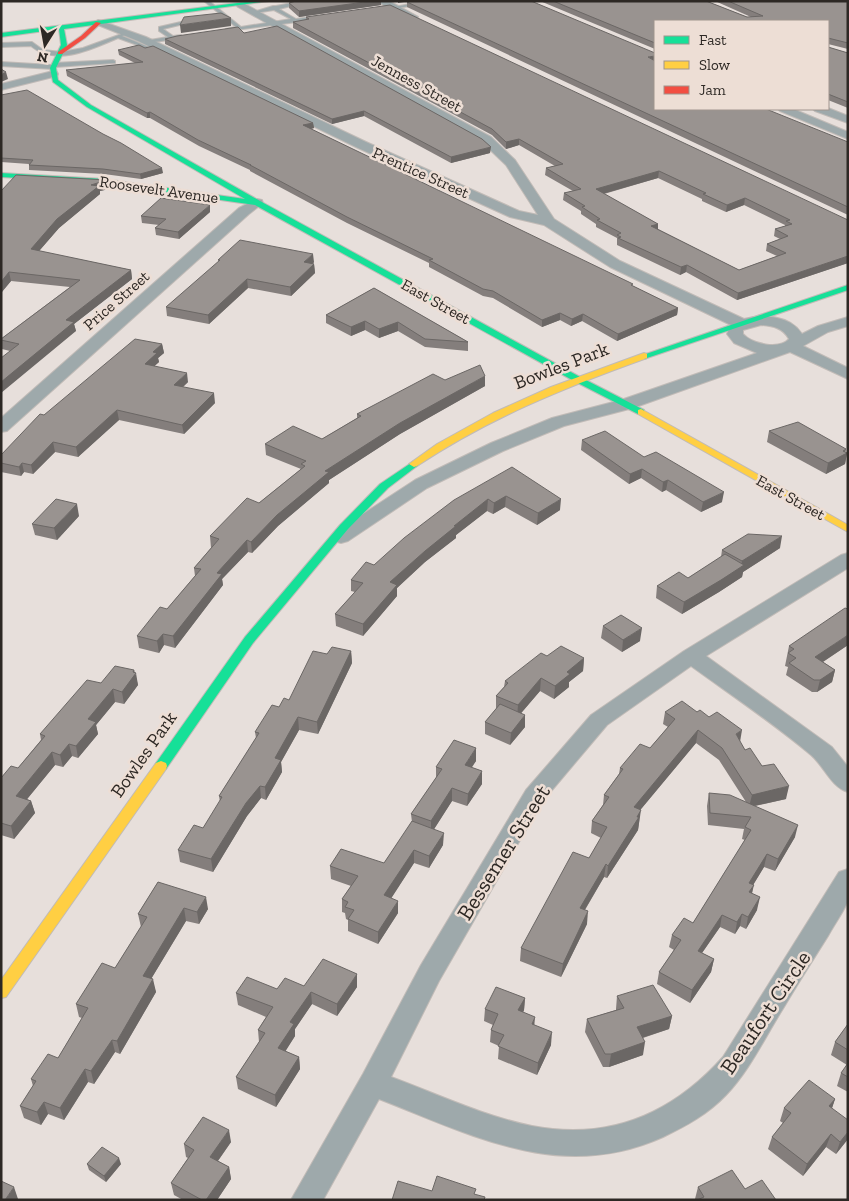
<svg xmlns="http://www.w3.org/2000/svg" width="849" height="1201" viewBox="0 0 849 1201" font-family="'Zilla Slab',serif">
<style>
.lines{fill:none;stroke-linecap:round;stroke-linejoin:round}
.lane-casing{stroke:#c1bbb7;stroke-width:2}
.street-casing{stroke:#c1bbb7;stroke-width:2}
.fast-casing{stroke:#c1bbb7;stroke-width:2}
.slow-casing{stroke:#c1bbb7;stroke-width:2}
.jam-casing{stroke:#c1bbb7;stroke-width:2}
.lane{fill:#9ea9ab;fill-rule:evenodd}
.street{fill:#9ea9ab;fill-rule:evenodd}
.fast{fill:#16e098;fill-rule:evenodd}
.slow{fill:#ffcf43;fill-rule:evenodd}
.jam{fill:#f24e42;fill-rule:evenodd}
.wall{fill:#847e7c;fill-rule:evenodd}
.shaded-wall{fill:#6b6765}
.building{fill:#999390;stroke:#6b6765;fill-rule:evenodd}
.labels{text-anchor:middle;stroke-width:5;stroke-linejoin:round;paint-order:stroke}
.far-street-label{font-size:16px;fill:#2d2824;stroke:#edded5}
.street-label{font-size:19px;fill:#2d2824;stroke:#edded5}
.near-street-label{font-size:22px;fill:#2d2824;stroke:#edded5}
</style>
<rect width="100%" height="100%" fill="#e7dfdb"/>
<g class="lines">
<!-- lane casing -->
<g class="lane-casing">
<g id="lane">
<polygon points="204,1 209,1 241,27 291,19 274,10 255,13 253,12 273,6 276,6 302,1 303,3 279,9 296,19 317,16 319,17 297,22 228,31 226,29 236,27"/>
<polygon points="426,1 439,1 386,10 384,9"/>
<polygon points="194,19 196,21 163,29 173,36 181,35 183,38 147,43 144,41 168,37 159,31 159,27"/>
<path d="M127 32 129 34 122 36 151 48V50L118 38C92 49 56 67 31 46L1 47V43L32 42 43 50 62 52 83 48Z"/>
<polygon points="113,60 115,61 115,63 55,67 53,69 1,66 1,62 52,65 54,63"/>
</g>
</g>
<!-- street casing -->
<g class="street-casing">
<g id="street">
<polygon points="376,1 389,1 418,17 413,20 410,19"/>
<path d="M241 2 491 137 515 160 554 219 620 261 744 319C763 314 790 315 802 334L818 326 848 317V326L828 332 803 346 848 368V379L790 352 633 408 564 426 503 451 427 488 348 541 341 543 334 541 332 537 334 533 415 480 491 443 552 418 621 400 757 353 734 343 727 334 731 325 610 267 544 225 510 217 358 148 138 41 93 23 98 20 101 21 146 37 366 142 519 211 538 215 506 165 483 143 238 7 236 5ZM761 325C773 326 783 328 789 339 779 350 752 344 743 334V330Z"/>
<polygon points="53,71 57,72 58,74 57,76 1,90 1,84"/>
<polygon points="828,108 848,116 848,123 815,111 813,109"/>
<polygon points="778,109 793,109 848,132 848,139 780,111"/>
<polygon points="257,199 262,200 263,203 249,214 7,431 1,432 1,418 239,208"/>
<path d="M848 553V568L706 656 832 747 848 767V792C831 787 824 766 811 755 773 723 731 695 691 666L607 725 542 802 439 981 391 1077C437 1094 483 1116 532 1126 609 1141 672 1114 723 1057L839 872 848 869C848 879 849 894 847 903 842 914 834 925 828 936 813 960 798 983 784 1007 765 1037 750 1070 726 1095 708 1114 686 1126 663 1137 561 1183 474 1136 379 1099L323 1200H291L363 1074 421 965 526 790 591 715 684 651 841 555Z"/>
</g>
</g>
<!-- fast casing -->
<g class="fast-casing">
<g id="fast">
<polygon points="253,1 269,1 64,29 67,45 56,68 58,80 91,105 260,201 580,377 644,410 644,414 638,414 574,381 255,205 104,183 1,177 1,173 104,179 245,199 87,107 53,82 50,68 61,45 59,29 1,37 1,33"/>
<polygon points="848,285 848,290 647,358 644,359 640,356"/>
<polygon points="414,461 419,464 417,466 388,488 348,529 253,643 166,769 156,769 155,766 156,763 245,637 340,525 380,484"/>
</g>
</g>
<!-- slow casing -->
<g class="slow-casing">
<g id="slow">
<path d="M644 353 647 354V358C566 387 489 418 417 466L414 467 409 464 437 444 493 413 551 387Z"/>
<polygon points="641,409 848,525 848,532 638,414 638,410"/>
<polygon points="161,761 166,763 167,766 166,769 6,997 1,998 1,980 156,763"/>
</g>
</g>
<!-- jam casing -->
<g class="jam-casing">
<polygon id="jam" points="96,22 101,23 85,38 62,54 58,54 58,52 81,36"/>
</g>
<!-- lane -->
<use href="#lane" class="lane"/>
<!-- street -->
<use href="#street" class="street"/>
<!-- fast -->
<use href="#fast" class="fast"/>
<!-- slow -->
<use href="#slow" class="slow"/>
<!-- jam -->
<use href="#jam" class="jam"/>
</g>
<!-- wall -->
<g class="wall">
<polygon points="296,1 381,1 381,5 299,17 289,8 289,3"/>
<polygon points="540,1 706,1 747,17 751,17 715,1 848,1 848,49 828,44 828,47 848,53 848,108 828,100 828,21 655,21 655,49"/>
<polygon points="407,2 655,109 848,142 848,215 407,7"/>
<path d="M306 17 848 220V263L737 300 686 272 680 275 617 245V238L596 227V224L581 214V211L563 200 564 193 573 191 545 175 546 168 555 166 519 145 506 149 492 135 293 28V22L306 20ZM658 178 702 199V201L726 212 744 205 785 225V226L775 229 774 236 780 239 767 244 766 251 777 256 739 270 658 229V224L604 194Z"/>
<polygon points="244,33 490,153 451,163 364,116 332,124 165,44 165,39"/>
<polygon points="118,50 313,123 314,128 311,129 678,308 677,315 617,341 582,321 571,326 560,320 542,327 493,298 483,296 429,267 429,263 347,223 250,171 250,170 199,146 150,118 147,118 67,76 66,70 135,63 119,55"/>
<polygon points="1,95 163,173 141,179 104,174 29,170 29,164 1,162"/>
<polygon points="107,180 109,189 100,191 100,194 59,228 39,251 131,270 132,279 74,324 76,331 10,351 2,349 1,339 70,287 11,281 1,293 1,191"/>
<polygon points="210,212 179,239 156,235 155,228 159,225 142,223 141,216"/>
<polygon points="218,260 314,262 313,264 314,264 315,273 291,296 248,288 209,324 167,316 166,307 219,262"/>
<polygon points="374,288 468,342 468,351 425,347 398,331 379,338 365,330 351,336 326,323 326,315"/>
<polygon points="162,344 164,353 158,358 159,362 154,366 188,382 183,387 215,403 184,434 119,420 78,457 55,452 33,474 24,472 21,476 1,472 1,455 44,415"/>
<polygon points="445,380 485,386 400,434 329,480 329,483 278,526 252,553 248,552 222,579 223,585 175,648 164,645 159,653 139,648 137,636 167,609 195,576 194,568 211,548 210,536 259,503 301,469 266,455 265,444 322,439 357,418 357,414"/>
<polygon points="769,431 847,453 845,464 826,474 767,442"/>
<polygon points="582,440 644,457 722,502 701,512 666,490 662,492 641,478 629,484 581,450"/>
<polygon points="512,467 560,510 537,525 505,507 493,514 487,511 456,535 456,538 425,562 397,588 397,596 363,636 336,626 335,614 355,592 351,591 351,580 374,565"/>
<polygon points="79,516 57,540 35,535 32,524"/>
<polygon points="780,548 743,572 742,577 719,592 682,614 656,598 657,586 688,578 721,557 722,550"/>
<polygon points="603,626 640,641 622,652 601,638"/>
<polygon points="848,645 823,662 835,670 832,682 817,692 812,692 786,675 788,667 785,666 789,646"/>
<polygon points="351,651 352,663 318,734 299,730 281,762 282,772 266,800 261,798 247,816 213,872 180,862 178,850 203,828 220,802 219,796 256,738 255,732 279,707 289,700 327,654"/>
<polygon points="547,656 584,658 583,671 569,682 569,687 554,699 540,691 521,713 525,727 510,745 485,734 485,722 496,709 496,696 504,687 505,681"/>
<polygon points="134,670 138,685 124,704 115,702 96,725 98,734 78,758 72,756 63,767 55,765 27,799 31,801 35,813 14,839 1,835 1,778 18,768 41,740 40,734 101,683"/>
<polygon points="665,712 740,742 745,750 762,766 786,799 755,806 795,837 775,871 764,867 753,885 752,894 757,910 746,929 740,926 735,934 720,927 702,953 714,959 711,972 690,1003 657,984 659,972 674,950 669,947 672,935 693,923 745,840 742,839 744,829 708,825 707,806 709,793 746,802 719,760 696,743 640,810 639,823 638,830 607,878 604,877 585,910 587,924 561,977 520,961 521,948 589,858 601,838 591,833 592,821 603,805 604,795 619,774 620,768 650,748 668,727 663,724"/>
<polygon points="476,761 471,767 482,784 467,806 452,801 434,829 443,845 429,868 414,863 391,898 398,913 378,944 348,931 348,920 346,919 345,913 342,912 342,899 351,886 331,879 330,866 384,863 412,822 411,814 436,778 436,767"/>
<polygon points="158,882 208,909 199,924 186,921 151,979 156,992 120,1054 115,1052 94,1084 88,1082 64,1120 48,1114 41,1125 24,1118 20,1106 33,1086 31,1079 58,1058 82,1018 79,1017 76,1004 115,968 141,927 138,914"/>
<polygon points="304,986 357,987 337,1016 312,1004 295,1029 295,1036 285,1051 299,1057 300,1069 276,1107 238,1089 236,1077 259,1042 258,1030 266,1017 238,1005 236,993"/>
<polygon points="617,996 672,1016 669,1029 643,1038 643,1055 609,1067 603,1067 585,1032 587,1019 616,1010 616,1009"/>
<polygon points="525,998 524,1010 523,1012 551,1045 537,1075 498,1059 499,1046 490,1042 491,1030 493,1025 484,1021 485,1009"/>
<polygon points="848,1024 848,1092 837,1086 841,1073 847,1065 831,1055 835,1042"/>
<polygon points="835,1099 832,1108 848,1139 836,1154 826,1147 803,1176 768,1149 772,1137 783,1123 780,1121 784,1108"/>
<polygon points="231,1142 218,1161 229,1167 231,1179 217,1200 183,1200 174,1195 171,1183 188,1158 186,1157 184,1144"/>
<polygon points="87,1164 121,1164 106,1182 89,1170"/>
<polygon points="698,1187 745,1189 776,1200 696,1200 695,1199"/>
</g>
<!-- shaded-wall -->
<g class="shaded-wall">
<polygon points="372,1 381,1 381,5 299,17 299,11"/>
<polygon points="398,1 410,1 398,3"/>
<polygon points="231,18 231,26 181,33 180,25"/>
<polygon points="655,56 655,61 648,57"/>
<polygon points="6,72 8,79 1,82 1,75"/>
<polygon points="364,111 364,116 332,124 332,119"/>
<polygon points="150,112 150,118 147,118 147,113"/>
<polygon points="313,123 314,128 303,131 303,125"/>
<polygon points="519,139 519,145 506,149 506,142"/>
<polygon points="491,147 490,153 451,163 451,157"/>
<polygon points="162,168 163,173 141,179 140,174"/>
<polygon points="659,171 658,178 595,196 596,189"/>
<polygon points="107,180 109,189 100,191 100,194 59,228 33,258 31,249 57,219 91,185"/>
<polygon points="745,198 744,205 726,212 727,205"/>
<polygon points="210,205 210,212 179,239 178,232"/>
<polygon points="658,224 658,231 651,226"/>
<polygon points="313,254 314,262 304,271 304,262"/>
<polygon points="848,256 848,263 737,300 738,293"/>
<polygon points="314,264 315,273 291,296 290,287"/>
<polygon points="687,265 686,272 680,275 681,267"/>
<polygon points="131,270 132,279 74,324 76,331 1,393 1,382 66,320"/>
<polygon points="9,272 11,281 1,293 1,282"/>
<polygon points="247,279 248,288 209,324 208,315"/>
<polygon points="678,308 677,315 617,341 618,334"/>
<polygon points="560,313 560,320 542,327 542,320"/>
<polygon points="583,314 582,321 571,326 572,319"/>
<polygon points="365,321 365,330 351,336 351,327"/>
<polygon points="398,322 398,331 379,338 379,329"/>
<polygon points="162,344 164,353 158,358 159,362 147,373 145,364 153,352"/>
<polygon points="187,373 188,382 175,394 174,385"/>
<polygon points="485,376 485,386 400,434 329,480 329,483 278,526 252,553 251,542 277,515 325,471 400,423"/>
<polygon points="214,393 215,403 184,434 182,425"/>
<polygon points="117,410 119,420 78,457 76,447"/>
<polygon points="53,442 55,452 33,474 31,465"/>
<polygon points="846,449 845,454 847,453 845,464 826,474 828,463 843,451"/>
<polygon points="22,463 24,472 21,476 19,467"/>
<polygon points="642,469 641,478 629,484 630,474"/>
<polygon points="668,480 666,490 662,492 663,482"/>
<polygon points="724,492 722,502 701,512 703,502"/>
<polygon points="506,496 505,507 493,514 494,503"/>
<polygon points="488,499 487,511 456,535 456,538 425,562 397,588 397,596 363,636 363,624 390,582 425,551 454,526"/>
<polygon points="561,499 560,510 537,525 538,513"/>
<polygon points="77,504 79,516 57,540 54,528"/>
<polygon points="782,536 780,548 743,572 742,577 719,592 682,614 684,602 741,567 742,561"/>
<polygon points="247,540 248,552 222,579 223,585 175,648 173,636 217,573"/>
<polygon points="642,628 640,641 622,652 623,640"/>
<polygon points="163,634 164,645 159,653 157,641"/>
<polygon points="848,635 848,645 812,669 815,657"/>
<polygon points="351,651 352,663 318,734 317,722"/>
<polygon points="584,658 583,671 569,682 569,687 554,699 555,686 567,672"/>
<polygon points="134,670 135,675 136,673 138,685 124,704 122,692"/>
<polygon points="835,670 832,682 817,692 820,680"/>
<polygon points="541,678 540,691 517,718 518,705"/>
<polygon points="113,689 115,702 96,725 98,734 78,758 76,746 88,719"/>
<polygon points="525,715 525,727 510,745 511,733"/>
<polygon points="298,717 299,730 281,762 282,772 266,800 265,787 275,758"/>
<polygon points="698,730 696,743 632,820 634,807"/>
<polygon points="742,730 740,742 736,734"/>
<polygon points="69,744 72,756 63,767 60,755"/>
<polygon points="476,748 476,761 465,778 465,765"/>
<polygon points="52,752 55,765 19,809 16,796"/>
<polygon points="482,771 482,784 467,806 468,794"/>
<polygon points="260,786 261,798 247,816 213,872 211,859 246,803"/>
<polygon points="789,786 786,799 749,807 752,795"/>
<polygon points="452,788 452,801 431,834 431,821"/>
<polygon points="31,801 35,813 14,839 11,826"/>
<polygon points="641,810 638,830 607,878 608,866"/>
<polygon points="798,825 795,837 775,871 778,859"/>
<polygon points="444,833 443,845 429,868 429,856"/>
<polygon points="414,850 414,863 385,908 384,895"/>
<polygon points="767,854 764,867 747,895 749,883"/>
<polygon points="606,864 604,877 578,921 580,908"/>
<polygon points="754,885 751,897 749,892"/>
<polygon points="206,897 208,909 199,924 197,912"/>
<polygon points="760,897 757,910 746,929 748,917"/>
<polygon points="398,901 398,913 378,944 378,932"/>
<polygon points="184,908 186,921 145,989 143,976"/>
<polygon points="588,911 587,924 561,977 563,964"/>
<polygon points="742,914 740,926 735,934 737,922"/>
<polygon points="722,915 720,927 695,963 698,951"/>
<polygon points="714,959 711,972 690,1003 692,990"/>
<polygon points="357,974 357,987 337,1016 337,1004"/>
<polygon points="153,979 156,992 120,1054 117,1041"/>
<polygon points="311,992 312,1004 295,1029 295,1036 280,1060 278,1048 290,1022"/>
<polygon points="525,998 524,1010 518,1023 518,1010"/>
<polygon points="672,1016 669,1029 635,1040 637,1027"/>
<polygon points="535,1017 534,1029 532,1024"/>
<polygon points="552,1032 551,1045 537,1075 538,1063"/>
<polygon points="112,1040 115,1052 94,1084 91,1071"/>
<polygon points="645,1042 643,1055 609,1067 611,1054"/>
<polygon points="299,1057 300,1069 276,1107 275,1095"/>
<polygon points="85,1069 88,1082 64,1120 60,1108"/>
<polygon points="835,1099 831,1111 829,1106"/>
<polygon points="44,1102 48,1114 41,1125 37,1112"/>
<polygon points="229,1130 231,1142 212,1169 210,1157"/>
<polygon points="848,1132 848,1139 836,1154 840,1142"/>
<polygon points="831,1134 826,1147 803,1176 807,1164"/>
<polygon points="119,1158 121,1164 106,1182 104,1176"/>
<polygon points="229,1167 231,1179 217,1200 206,1200"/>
<polygon points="14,1187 18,1199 17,1200 5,1200"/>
</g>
<!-- building -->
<g class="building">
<polygon points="296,1 372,1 299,11 289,3"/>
<polygon points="413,1 531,1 655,53 655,56 648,57 655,61 655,109 766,109 848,142 848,207 407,2"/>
<polygon points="553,1 706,1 747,17 763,16 728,1 848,1 848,43 828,38 828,47 848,53 848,102 828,94 828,21 655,21 655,43"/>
<path d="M390 5 848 220V256L738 293 687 265 681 267 618 238 621 237 617 235 621 233 597 220 600 219 582 207 585 206 564 193 581 189 546 168 563 164 519 139 506 142 492 129 293 22 309 19 306 17ZM659 171 706 193 703 194 727 205 745 198 790 220 786 221 792 224 775 229 788 236 767 244 786 253 739 270 651 226 658 224 596 189Z"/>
<polygon points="221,13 231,18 180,25 184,17"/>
<polygon points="277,26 482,139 491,147 451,157 364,111 332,119 165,39 177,36 238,27 244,33"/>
<polygon points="139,45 145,48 153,46 313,123 303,125 633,284 631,285 678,308 618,334 583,314 572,319 560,313 542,320 493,291 483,289 429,260 433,259 347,217 250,165 251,165 198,140 150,112 147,113 66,70 143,62 118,50"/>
<polygon points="1,69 6,72 1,75"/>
<polygon points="27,90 103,134 121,143 162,168 140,174 103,169 29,165 33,160 1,158 1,95"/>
<polygon points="16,175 107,180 91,185 99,186 57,219 31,249 131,270 66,320 74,322 1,382 1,358 19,344 1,340 1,339 80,280 9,272 1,282 1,191"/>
<polygon points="161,198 210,205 178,232 155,228 166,219 141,216"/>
<polygon points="240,240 313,254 304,262 314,264 290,287 247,279 208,315 166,307 220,260 218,260"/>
<polygon points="374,288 468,342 425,339 398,322 379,329 365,321 351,327 326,315"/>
<polygon points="135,339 162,344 153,352 157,353 145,364 187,373 174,385 214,393 182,425 117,410 76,447 53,442 31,465 22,463 19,467 1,463 1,455 40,414 44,415"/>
<polygon points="480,365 485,376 400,423 325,471 329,472 277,515 251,542 247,540 217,573 222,574 173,636 163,634 157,641 137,636 160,607 167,609 201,569 194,568 219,539 210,536 247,498 259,503 305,466 301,464 306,461 265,444 293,426 322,439 361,416 357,414 433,374 445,380"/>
<polygon points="798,422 846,449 843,451 847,453 828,463 769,431"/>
<polygon points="605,431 644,457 656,452 724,492 703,502 668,480 663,482 642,469 630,474 582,440"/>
<polygon points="512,467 561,499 538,513 506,496 494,503 488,499 454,526 456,526 425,551 390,582 397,585 363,624 335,614 363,583 351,580 366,562 374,565 404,538 454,500"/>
<polygon points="56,499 77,504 54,528 32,524"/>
<polygon points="748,534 782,536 742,561 722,550"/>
<polygon points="725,554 744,565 721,580 684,602 657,586 679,572 688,578"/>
<polygon points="845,608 848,609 848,635 815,657 835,670 820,680 814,680 789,663 796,658 788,653 794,649 789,646"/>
<polygon points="621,615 642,628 623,640 603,626"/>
<polygon points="561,646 584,658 567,672 570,674 555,686 541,678 518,705 496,696 508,683 505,681 541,653 547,656"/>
<polygon points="332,647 351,651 317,722 298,717 275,758 281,760 265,787 260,786 246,803 211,859 178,850 194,825 203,828 222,797 219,796 259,733 255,732 272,705 279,707 284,698 289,700 313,651 327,654"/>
<polygon points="115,666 134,670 133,672 136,673 122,692 113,689 88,719 96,722 76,746 69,744 60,755 52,752 16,796 31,801 11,826 1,823 1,778 11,766 18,768 45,736 40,734 87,680 101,683"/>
<polygon points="682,701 697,712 700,710 709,717 717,712 742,730 736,734 745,750 750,748 762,766 774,764 789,786 752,795 722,748 698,730 634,807 641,810 637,817 639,817 608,866 606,864 580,908 588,911 563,964 521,948 573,852 589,858 607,827 592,821 609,797 604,795 623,769 620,768 640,744 650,748 675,719 665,712"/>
<polygon points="500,704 525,715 511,733 485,722"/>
<polygon points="454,740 476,748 465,765 482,771 468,794 452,788 431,821 411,814 442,769 436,767"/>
<polygon points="709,793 730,795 798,825 778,859 767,854 749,883 754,885 749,892 760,897 748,917 742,914 737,922 722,915 698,951 714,959 692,990 659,972 681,940 672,935 684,918 693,923 751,830 745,827 751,817 710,813"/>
<polygon points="412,821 444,833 429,856 414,850 384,895 398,901 378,932 348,919 354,910 345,907 348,902 342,899 358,876 330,866 341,849 384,863"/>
<polygon points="158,882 206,897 197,912 184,908 143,976 153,979 117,1041 112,1040 91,1071 85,1069 60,1108 44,1102 37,1112 20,1106 36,1081 31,1079 48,1054 58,1058 88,1008 76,1004 102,963 115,968 147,917 138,914"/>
<polygon points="323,959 357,974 337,1004 311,992 290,1022 294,1024 278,1048 299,1057 275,1095 236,1077 265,1033 258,1030 273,1007 236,993 247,977 277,989 285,978 304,986"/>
<polygon points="653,985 672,1016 637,1027 645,1042 611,1054 605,1054 587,1019 624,1008 617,996"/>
<polygon points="496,987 525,998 518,1010 535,1017 532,1024 552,1032 538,1063 498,1046 504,1035 491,1030 498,1014 485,1009"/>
<polygon points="848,1024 848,1050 835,1042"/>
<polygon points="848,1063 848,1077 841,1073"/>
<polygon points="809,1080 835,1099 829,1106 848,1120 848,1132 840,1142 831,1134 807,1164 772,1137 791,1113 784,1108"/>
<polygon points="203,1117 229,1130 210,1157 229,1167 206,1200 202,1200 171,1183 194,1150 184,1144"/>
<polygon points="102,1147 119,1158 104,1176 87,1164"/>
<polygon points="732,1170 745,1189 762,1180 776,1200 697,1200 704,1197 698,1187"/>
<polygon points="437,1176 476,1189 474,1194 485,1197 484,1200 392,1200 398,1181 432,1191"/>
<polygon points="1,1181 14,1187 5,1200 1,1200"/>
</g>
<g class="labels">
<!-- far-street labels -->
<g class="far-street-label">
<text transform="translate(417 83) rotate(29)" y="6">Jenness Street</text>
<text transform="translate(421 172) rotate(24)" y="6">Prentice Street</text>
<text transform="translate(159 189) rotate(8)" y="6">Roosevelt Avenue</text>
<text transform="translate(116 300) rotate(-41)" y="6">Price Street</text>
<text transform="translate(436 301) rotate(29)" y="6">East Street</text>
<text transform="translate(791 497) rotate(29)" y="6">East Street</text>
</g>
<!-- street labels -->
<g class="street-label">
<text transform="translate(561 365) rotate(-21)" y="7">Bowles Park</text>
<text transform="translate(143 754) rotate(-55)" y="7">Bowles Park</text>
</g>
<!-- near-street labels -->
<g class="near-street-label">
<text transform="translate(503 852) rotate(-58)" y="8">Bessemer Street</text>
<text transform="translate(765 1012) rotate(-56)" y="8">Beaufort Circle</text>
</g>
</g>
<!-- border -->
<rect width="849" height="1201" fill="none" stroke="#2d2824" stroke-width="5"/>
<!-- legend -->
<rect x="654" y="20" width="175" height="90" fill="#edded5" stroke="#a0958e"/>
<rect x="664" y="36" width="25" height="8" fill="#16e098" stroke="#a0958e"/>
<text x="699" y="45" font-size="15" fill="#2d2824">Fast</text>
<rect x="664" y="61" width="25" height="8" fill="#ffcf43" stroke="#a0958e"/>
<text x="699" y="70" font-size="15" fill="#2d2824">Slow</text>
<rect x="664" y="86" width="25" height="8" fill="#f24e42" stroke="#a0958e"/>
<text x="699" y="95" font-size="15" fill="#2d2824">Jam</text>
<!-- north arrow -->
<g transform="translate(45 45) rotate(191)" stroke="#edded5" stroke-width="4" paint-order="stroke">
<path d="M0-4L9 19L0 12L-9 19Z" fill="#2d2824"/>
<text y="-8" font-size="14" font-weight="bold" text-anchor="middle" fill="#2d2824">N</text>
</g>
</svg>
